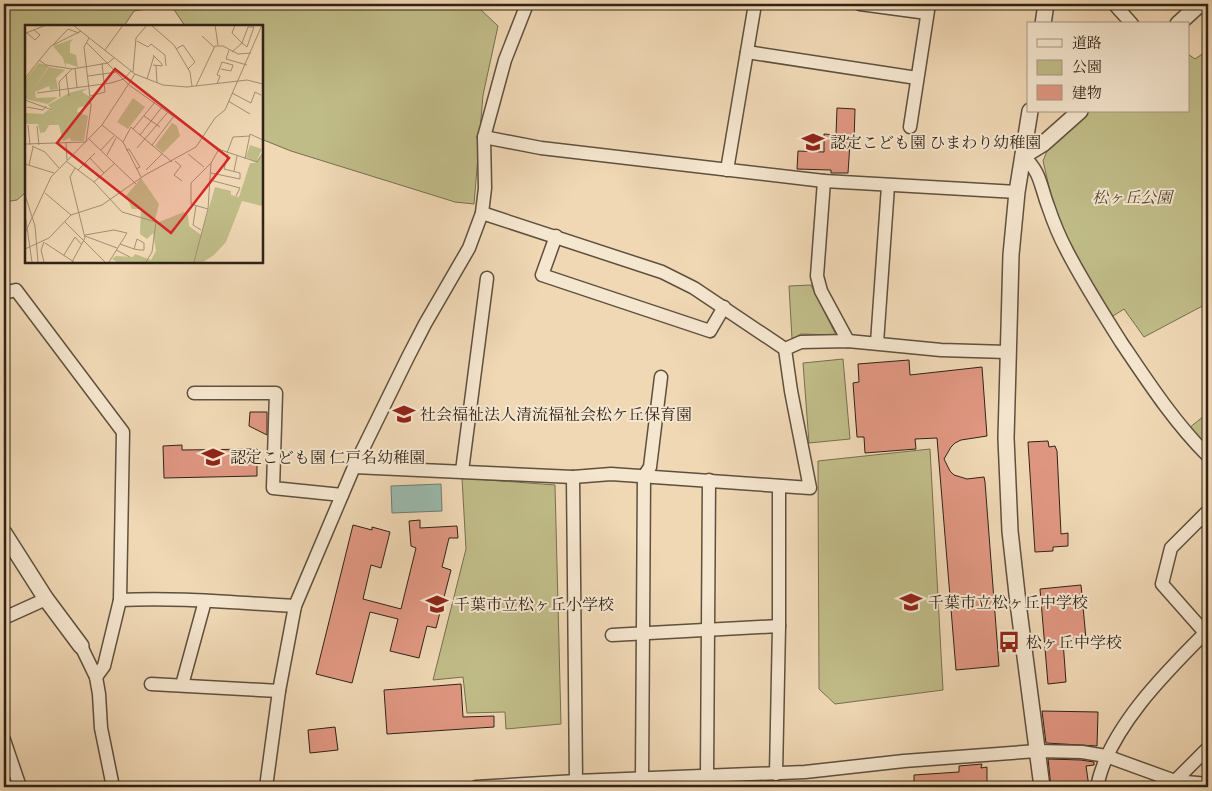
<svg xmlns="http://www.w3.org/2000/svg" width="1212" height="791" viewBox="0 0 1212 791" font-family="'EB Garamond','Noto Serif JP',serif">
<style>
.green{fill:#c0bc88;stroke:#786f4f}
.water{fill:#9abaad;stroke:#6f7d71}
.building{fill:#e19782;stroke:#2f2216}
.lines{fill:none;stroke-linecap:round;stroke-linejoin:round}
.minor-casing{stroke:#5f503e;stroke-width:15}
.tertiary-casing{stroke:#5f503e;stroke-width:18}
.minor{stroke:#f5e6cf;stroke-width:12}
.tertiary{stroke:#f5e6cf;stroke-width:15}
.labels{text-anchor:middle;stroke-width:4;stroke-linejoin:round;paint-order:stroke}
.poi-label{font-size:16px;fill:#2f2216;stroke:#f5e6cf;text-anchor:start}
.park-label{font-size:16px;font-style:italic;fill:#534832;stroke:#f5e6cf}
.inset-road{fill:none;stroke:#a38f75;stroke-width:1}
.view{fill:#d62828;fill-opacity:0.15;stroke:#d62828;stroke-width:2.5}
.inset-edge{fill:none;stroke:#2f2216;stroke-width:2.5}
</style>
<rect width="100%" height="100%" fill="#f0d8b5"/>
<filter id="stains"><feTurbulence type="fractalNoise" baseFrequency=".004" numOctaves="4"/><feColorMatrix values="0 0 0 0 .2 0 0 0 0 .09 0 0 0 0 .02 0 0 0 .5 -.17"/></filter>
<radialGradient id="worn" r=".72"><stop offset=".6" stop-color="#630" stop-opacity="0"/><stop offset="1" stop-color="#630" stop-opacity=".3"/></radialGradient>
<!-- green -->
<g class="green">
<polygon points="4,4 459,4 480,9 498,26 483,95 474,204 455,202 291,151 261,139 261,26 185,26 171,5 134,11 124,26 26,26 26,192 17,200 4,202"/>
<polygon points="1208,50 1208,303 1144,337 1124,309 1113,316 1100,298 1067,238 1054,208 1043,161 1047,151 1090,111 1188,111 1188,54 1195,59"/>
<polygon points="811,285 836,335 801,334 792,339 789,286"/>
<polygon points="843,359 850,439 809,443 803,363"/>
<polygon points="1208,410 1208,448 1189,428 1204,416"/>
<polygon points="930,449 943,690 835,704 819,689 818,461"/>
<polygon points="462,478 555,485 561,724 506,729 505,712 467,713 463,677 433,680 466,549"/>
</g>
<!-- water -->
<polygon class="water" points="441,484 442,511 392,513 391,486"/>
<!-- building -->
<g class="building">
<polygon points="837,108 855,109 854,143 850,143 848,173 831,173 831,170 797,169 798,151 824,152 824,134 836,135"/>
<polygon points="909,360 910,375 982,367 987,436 961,440 955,443 951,447 944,459 950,471 954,475 967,479 984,477 985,482 999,666 956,670 937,438 915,439 916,449 865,453 864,437 857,437 853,383 859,382 858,364"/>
<polygon points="250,412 267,412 267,435 249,426"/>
<polygon points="1048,441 1049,447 1055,446 1057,451 1061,534 1068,533 1068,546 1053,547 1053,551 1035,552 1028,442"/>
<polygon points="182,445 182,450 257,449 257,476 164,478 163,446"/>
<polygon points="420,520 420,528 457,526 458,538 449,538 442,567 451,570 436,628 427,626 419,658 390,651 398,619 370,612 352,683 316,674 353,525 372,530 372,527 390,532 381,568 371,565 363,599 401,609 416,548 411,546 409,521"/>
<polygon points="1081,585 1086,639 1063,641 1066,682 1048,684 1040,589"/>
<polygon points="461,684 463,717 494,716 494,727 387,734 384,690"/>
<polygon points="1042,711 1098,712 1097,746 1046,743"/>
<polygon points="335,727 338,750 310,753 308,730"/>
<polygon points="1048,759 1081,760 1094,762 1094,765 1086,766 1089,787 1051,787"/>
<polygon points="982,764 981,768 987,767 987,787 914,787 914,775 959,772 959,766"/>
</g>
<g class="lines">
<!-- minor casing -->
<g class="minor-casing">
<g id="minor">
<polyline points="860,4 927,13"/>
<polyline points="1114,4 1132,24"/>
<polyline points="747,52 917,78"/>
<polyline points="910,127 929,4"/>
<polyline points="484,137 541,148 824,181 1017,192"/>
<path d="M1023 156C1041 172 1040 185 1048 206 1053 221 1059 236 1067 251 1083 282 1102 312 1121 342 1148 382 1174 422 1208 456"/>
<polyline points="727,170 755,4"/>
<polyline points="824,181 817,276 821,291 848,341"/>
<polyline points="482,213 662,272 694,288 785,349 801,342 848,341 941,350 1007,352"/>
<polyline points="556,236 542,275 710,331 724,307"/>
<polyline points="4,293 16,290 123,432 120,600 104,666 96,677"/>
<polyline points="877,343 888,186"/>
<polyline points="194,393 276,393 273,488 342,495"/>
<polyline points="354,467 573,477 611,474 810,488 791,391 785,349"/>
<polyline points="462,471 487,278"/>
<polyline points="573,477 576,781"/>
<polyline points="1208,511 1171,548 1162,584 1208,636"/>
<path d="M120 600C179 597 236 603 295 606"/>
<polyline points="4,618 46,599"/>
<polyline points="612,635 779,626"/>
<polyline points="81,646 96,677 99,694 101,728 113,787"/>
<polyline points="151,684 279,691"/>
<polyline points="182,685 205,601"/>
<polyline points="4,740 20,787"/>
<polyline points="776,774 779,626 779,486"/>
<polyline points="707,776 709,480"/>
<polyline points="642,778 644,476 650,467 661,377"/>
<polyline points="1175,781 1208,748"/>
<polyline points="266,787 279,691 295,606 354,467 408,357 425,324 469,248 482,213 485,188 484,137 505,60 527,4"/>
<polyline points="476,787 576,781 805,772 904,761 1037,751 1082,752 1106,756 1175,781 1208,784"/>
<path d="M1097 787C1108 729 1167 671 1208 630"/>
</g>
</g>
<!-- tertiary casing -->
<g class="tertiary-casing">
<g id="tertiary">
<polyline points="1043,24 1046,4"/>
<polyline points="1178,24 1200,4"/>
<polyline points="1030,111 1017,192 1011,255 1006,438 1010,531 1018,603 1042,787"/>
<polyline points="1023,156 1044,143 1080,111"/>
<polyline points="4,533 46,599 81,646"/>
</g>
</g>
<!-- minor -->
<use href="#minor" class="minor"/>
<!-- tertiary -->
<use href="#tertiary" class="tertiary"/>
</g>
<!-- icons -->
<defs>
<g id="school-bare" transform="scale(1.725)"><path d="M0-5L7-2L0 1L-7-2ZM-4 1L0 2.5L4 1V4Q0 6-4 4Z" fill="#8f2418" stroke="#f5e6cf" stroke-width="2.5" paint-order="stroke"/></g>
<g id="bus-bare" transform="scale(1.725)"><path d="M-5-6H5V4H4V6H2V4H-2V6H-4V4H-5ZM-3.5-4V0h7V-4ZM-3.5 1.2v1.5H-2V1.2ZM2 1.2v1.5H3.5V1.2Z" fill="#8f2418" stroke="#f5e6cf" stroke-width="2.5" paint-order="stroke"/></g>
</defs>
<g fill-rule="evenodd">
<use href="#school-bare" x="813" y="142"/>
<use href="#school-bare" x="404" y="414"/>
<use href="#school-bare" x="213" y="457"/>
<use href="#school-bare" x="911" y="602"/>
<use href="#school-bare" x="437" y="604"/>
<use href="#bus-bare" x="1009" y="642"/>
</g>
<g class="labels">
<!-- poi labels -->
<g class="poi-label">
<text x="830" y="148">認定こども園 ひまわり幼稚園</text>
<text x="420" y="420">社会福祉法人清流福祉会松ケ丘保育園</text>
<text x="230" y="463">認定こども園 仁戸名幼稚園</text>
<text x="928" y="608">千葉市立松ヶ丘中学校</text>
<text x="454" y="610">千葉市立松ヶ丘小学校</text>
<text x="1026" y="648">松ヶ丘中学校</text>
</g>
<!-- park labels -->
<g class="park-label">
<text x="1132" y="203">松ヶ丘公園</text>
</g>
</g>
<!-- overview -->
<g transform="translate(25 25)">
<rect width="238" height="238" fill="#f0d8b5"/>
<path d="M48 14 45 18V28L51 30 53 42 41 38V43L38 33 28 21ZM14 38 24 41 4 70 24 42 40 45 31 53 33 64 25 65 24 61 10 67 11 73 33 72 23 79 0 74V54ZM63 63 57 67 65 72V79L53 83 52 87 63 91 59 116H46L45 113 38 116 34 100H24L20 107 15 108 13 99H0V88L18 89 23 85 28 86 23 80 44 68ZM108 73 120 82 103 104 92 97ZM147 98 152 101 155 111 138 128 130 121ZM225 120 237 124 232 135 237 129V181L217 176 201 217 189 230 178 237H92L87 234 91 231 108 232 110 229 126 235 131 226 128 208 122 214 115 209 116 184H107L101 171 116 153 134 179 130 195 134 197 159 187 163 190 164 201 176 210 190 162 206 166V170L214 172 225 138H231L221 132Z" fill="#c0bc88"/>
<path class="inset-road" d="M48 0 110 49 138 60 162 62 222 55 238 59M126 0 149 20 165 47 167 61M190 0 193 20M1 8 21 0M2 8 10 15 15 10 9 5M177 11 189 22M112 16 123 22 126 19 140 30 141 41M61 17 104 60 196 125 232 137 238 128M28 20 43 4 54 8M151 24 158 20 170 37 163 44M80 25 98 0M204 25 201 34 222 40M207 27 217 18 223 2H229L222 22 217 18 207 8 210 0M14 35 21 40 47 44M128 40 137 41V39L128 30M131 41 132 58M50 43 52 62M108 47 111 13 122 0M41 49 44 71M63 51 92 47M0 53 26 21 56 6M122 54 129 31M192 59 195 51 192 50 197 37 208 40 206 46 196 44M171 61 190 21H198L213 29 226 28M12 68 86 58 99 54 106 46M207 68 226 78 230 67 236 70M65 71 80 67 77 38M35 72 34 57 47 44 83 38 89 33M0 75 27 85M203 76 225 89M2 82 18 85 21 81M119 91 135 102M3 100 5 120M77 100 98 117 116 152M12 101 14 120M108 104 147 137M115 110 137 82M64 114 111 159M98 117 106 102 108 104 130 77M41 118 42 135M0 119 61 117 66 81 59 22 64 13M127 120 149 91M7 121 20 127 34 143M112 123 143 87M76 125 89 111M101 125 104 124 115 142 111 144M202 128 208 112 225 111M163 129 179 142M82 130 91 113M65 133 79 148M220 134 225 109 238 115M41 136 69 157 97 187 131 197 127 227 121 237M150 136 156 141 149 150 157 156M60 138 74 153M0 139 29 148M4 140 8 122M53 145 70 128M121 145 137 129M209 146 212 131M186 148 215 154V148L199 144 203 129M185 155 215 163 211 171M69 157 90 138M20 168 46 190M0 170 10 201 13 237M171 181 168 200 176 205M183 184 166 179V158L187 137M0 189 7 237M40 197 80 237M0 208 26 152 77 100 110 49M60 210 89 205 102 208 84 237M60 211 92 223M20 218 49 237M95 219 109 224 114 225H119V218L112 214 109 224M0 224 24 213 46 190 77 180 120 150 171 122 190 93 200 85 237 0M91 225 105 232M39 230 50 212 56 219M19 237 16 225 19 217M47 237 60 213 45 152 50 143M169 237 183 184 186 138 194 124"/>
<path class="view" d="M90 44 204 133 146 208 32 118Z"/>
<rect width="238" height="238" class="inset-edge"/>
</g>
<!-- margin -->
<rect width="1212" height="791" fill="none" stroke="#f0d8b5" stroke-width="20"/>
<rect x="5" y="5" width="1202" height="781" fill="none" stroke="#2f2216" stroke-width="2.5"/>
<rect x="10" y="10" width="1192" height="771" fill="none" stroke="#2f2216"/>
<!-- legend -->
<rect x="1027" y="22" width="162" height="90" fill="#f5e6cf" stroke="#a69885"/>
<rect x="1037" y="39" width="25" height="8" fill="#f5e6cf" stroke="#a69885"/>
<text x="1072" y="48" font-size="15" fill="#2f2216">道路</text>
<rect x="1037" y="60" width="25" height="15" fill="#c0bc88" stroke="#a69885"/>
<text x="1072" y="72" font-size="15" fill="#2f2216">公園</text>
<rect x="1037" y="85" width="25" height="15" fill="#e19782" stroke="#a69885"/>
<text x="1072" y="98" font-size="15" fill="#2f2216">建物</text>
<rect width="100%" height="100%" filter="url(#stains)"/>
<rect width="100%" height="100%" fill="url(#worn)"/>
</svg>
